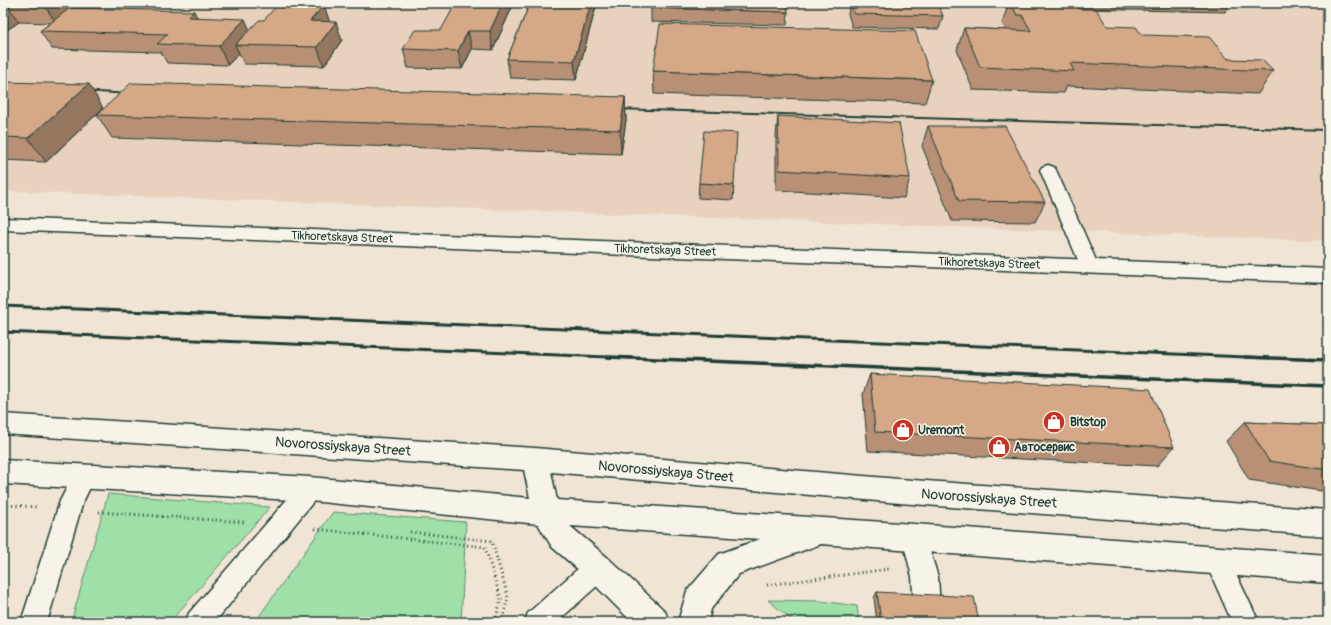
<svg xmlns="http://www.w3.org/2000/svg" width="1331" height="625" viewBox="0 0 1331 625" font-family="Pangolin,sans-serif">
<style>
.built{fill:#e8d2be}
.green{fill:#9fdfa8;stroke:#5f8e6e}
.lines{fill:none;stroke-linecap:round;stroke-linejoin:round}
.lane-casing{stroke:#1f3d34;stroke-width:3}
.street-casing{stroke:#1f3d34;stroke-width:3}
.secondary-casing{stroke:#1f3d34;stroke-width:3}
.path{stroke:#1f3d34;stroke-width:3;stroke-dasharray:1 3.5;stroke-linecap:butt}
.lane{fill:#f7f3e8;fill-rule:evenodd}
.street{fill:#f7f3e8;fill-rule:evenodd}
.secondary{fill:#f7f3e8;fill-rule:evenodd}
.rail-far2{stroke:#1f3d34;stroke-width:2}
.rail-far1{stroke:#1f3d34;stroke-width:3}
.rail{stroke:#1f3d34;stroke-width:3.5}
.wall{fill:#b79074;stroke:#1f3d34}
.shaded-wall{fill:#95765e;stroke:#1f3d34}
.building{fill:#d5a887;stroke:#1f3d34}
.labels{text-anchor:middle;stroke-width:3;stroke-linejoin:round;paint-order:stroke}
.street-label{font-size:12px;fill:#1f3d34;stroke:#f7f3e8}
.poi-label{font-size:12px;font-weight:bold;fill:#1f3d34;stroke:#f7f3e8;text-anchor:start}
.near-street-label{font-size:14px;fill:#1f3d34;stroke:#f7f3e8}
</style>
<rect width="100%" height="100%" fill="#f0e4d5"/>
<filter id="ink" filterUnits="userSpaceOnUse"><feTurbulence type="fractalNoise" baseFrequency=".025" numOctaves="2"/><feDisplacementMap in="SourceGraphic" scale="8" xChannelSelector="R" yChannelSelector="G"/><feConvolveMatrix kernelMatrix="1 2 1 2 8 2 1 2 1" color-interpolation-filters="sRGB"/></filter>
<g filter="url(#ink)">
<!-- built -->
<polygon class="built" points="3,3 1328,3 1328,241 3,191"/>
<!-- green -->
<g class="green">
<polygon points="108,494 270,507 170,622 71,622"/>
<polygon points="333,512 466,522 461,622 255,622"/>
<polygon points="768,600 821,601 857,606 859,622 794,622"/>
</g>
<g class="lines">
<!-- lane casing -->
<g class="lane-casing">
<g id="lane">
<polygon points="1048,165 1054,167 1056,170 1099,267 1096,271 1090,273 1084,271 1081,267 1040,170 1042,167"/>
<polygon points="85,465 93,468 96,475 83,502 47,622 21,622 60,501 77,468"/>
<polygon points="310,479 318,482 322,489 318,496 215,622 185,622 189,613 302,482"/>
<polygon points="914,526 923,529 938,577 941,622 915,622 912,577 902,537 905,529"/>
<polygon points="1217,549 1226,553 1259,622 1232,622 1205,561 1208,553"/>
<polygon points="598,556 607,559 611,568 607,577 557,622 524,622 528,613 589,559"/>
</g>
</g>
<!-- street casing -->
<g class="street-casing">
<polygon id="street" points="3,218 1328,269 1328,283 3,230"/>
</g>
<!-- secondary casing -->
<g class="secondary-casing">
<polygon id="secondary" points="3,414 535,448 899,479 1328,510 1328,536 899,503 551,472 557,500 914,524 1328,555 1328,583 821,544 739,574 711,609 708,622 678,622 687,591 719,554 760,539 570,526 608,558 665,611 669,622 632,622 588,578 552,547 538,524 310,501 3,484 3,460 310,477 530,498 524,470 3,434"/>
</g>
<!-- path -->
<g class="path">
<polyline points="3,505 38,507"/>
<polyline points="99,512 244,522"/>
<polyline points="315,529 485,547 501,599 495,622"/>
<polyline points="410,532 492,541 508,597 502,622"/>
<polyline points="767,585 889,569"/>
</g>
<!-- lane -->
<use href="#lane" class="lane"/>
<!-- street -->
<use href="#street" class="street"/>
<!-- secondary -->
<use href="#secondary" class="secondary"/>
<!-- rail-far2 -->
<g class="rail-far2">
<polyline points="82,91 130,94"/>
<polyline points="614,109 1328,130"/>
</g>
<!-- rail-far1 -->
<g class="rail-far1">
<polyline points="3,306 1270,358"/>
<polyline points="3,332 632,358"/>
</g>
<!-- rail -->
<g class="rail">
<polyline points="607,357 1328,386"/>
<polyline points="1245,357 1328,360"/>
</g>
</g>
<!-- wall -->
<g class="wall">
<polygon points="3,3 82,3 76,8 197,17 250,29 264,20 324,5 329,22 342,40 324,66 244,64 239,53 228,65 167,63 161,52 52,49 40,31 50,23 19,22 4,32 3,32"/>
<polygon points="514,3 493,50 472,49 462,69 408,68 403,49 441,30"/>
<polygon points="530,3 597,3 576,80 510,78 507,59"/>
<polygon points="850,3 937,3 943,16 939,29 852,27 848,14"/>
<polygon points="1009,3 1230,3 1225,12 1081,9 1107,26 1273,71 1258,94 1067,86 1064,93 973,90 957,50 964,28 1006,30 1002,23"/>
<polygon points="1255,3 1278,3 1277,4"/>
<polygon points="651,8 788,12 787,25 651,22"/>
<polygon points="653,71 932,80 925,103 654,94"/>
<polygon points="3,82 103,108 46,162 3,160"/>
<polygon points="625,97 626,120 621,154 112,138 97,115"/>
<polygon points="778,116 910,178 904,198 776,190 776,136"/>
<polygon points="928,126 1045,202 1035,222 952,221 922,146"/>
<polygon points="699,183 734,185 733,200 698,198"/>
<polygon points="870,374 1174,447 1157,466 868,451 863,394"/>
<polygon points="1245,422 1328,425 1328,492 1249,480 1226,441"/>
<polygon points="877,592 979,622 877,622 874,598"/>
</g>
<!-- shaded-wall -->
<g class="shaded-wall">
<polygon points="3,3 6,3 19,22 4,32 3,31"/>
<polygon points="43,3 82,3 56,23"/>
<polygon points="503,3 514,3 493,50 490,31"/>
<polygon points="591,3 597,3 576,80 574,61"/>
<polygon points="324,5 330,23 310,21"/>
<polygon points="194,11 203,30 188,17"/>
<polygon points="245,19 253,37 235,45 239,53 228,65 219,46"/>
<polygon points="336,22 342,40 324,66 317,47"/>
<polygon points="468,31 472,49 462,69 458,51"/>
<polygon points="89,84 103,108 46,162 28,138"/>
<polygon points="625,97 626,120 621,154 620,130"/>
</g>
<!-- building -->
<g class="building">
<polygon points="279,3 324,5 310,21 336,22 317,47 235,45 259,20 264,20"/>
<polygon points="456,3 503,3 490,31 468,31 458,51 403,49 415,30 441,30"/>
<polygon points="530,3 591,3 574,61 507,59"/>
<polygon points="651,3 787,3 788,12 651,8"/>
<polygon points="851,3 937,3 943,16 854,14"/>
<polygon points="1011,3 1054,3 1075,4 1079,9 1096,9 1107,26 1136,27 1142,35 1209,37 1228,59 1262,60 1273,71 1070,63 1074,71 980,67 964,28 1031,31 1022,15 1017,15"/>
<polygon points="70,8 194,11 188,17 245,19 219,46 157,44 168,34 40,31"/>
<polygon points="660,24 915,31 932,80 653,71"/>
<polygon points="3,82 89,84 28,138 3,137"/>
<polygon points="131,83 625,97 620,130 97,115"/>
<polygon points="778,116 899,123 910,178 779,170"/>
<polygon points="928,126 1005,126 1045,202 959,201"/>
<polygon points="704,131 737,133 734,185 699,183"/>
<polygon points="870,374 1150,389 1174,447 875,432"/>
<polygon points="1245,422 1328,425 1328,470 1269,461"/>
<polygon points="877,592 974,597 979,622 881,622"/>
</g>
</g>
<!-- icons -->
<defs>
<g id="shop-disc" transform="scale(1.15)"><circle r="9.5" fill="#c8321e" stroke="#f7f3e8"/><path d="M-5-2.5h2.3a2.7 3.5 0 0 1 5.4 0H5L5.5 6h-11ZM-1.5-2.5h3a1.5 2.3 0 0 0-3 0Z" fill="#fff"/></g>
</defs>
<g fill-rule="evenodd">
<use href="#shop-disc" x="1054" y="422"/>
<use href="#shop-disc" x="903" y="430"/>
<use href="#shop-disc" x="999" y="447"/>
</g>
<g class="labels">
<!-- street labels -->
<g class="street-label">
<text transform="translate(342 237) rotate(2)" y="4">Tikhoretskaya Street</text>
<text transform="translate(665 250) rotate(2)" y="4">Tikhoretskaya Street</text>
<text transform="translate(989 263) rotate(2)" y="4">Tikhoretskaya Street</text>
</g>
<!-- poi labels -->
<g class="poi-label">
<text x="1070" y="426">Bitstop</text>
<text x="918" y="434">Uremont</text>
<text x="1014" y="451">Автосервис</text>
</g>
<!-- near-street labels -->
<g class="near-street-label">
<text transform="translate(343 446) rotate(4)" y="5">Novorossiyskaya Street</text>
<text transform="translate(666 471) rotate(5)" y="5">Novorossiyskaya Street</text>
<text transform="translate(989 498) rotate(4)" y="5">Novorossiyskaya Street</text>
</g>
</g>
<!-- margin -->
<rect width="1331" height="625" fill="none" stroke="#f7f3e8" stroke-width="16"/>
<rect x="8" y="8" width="1315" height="609" fill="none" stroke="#1f3d34" stroke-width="1.5" filter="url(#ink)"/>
</svg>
